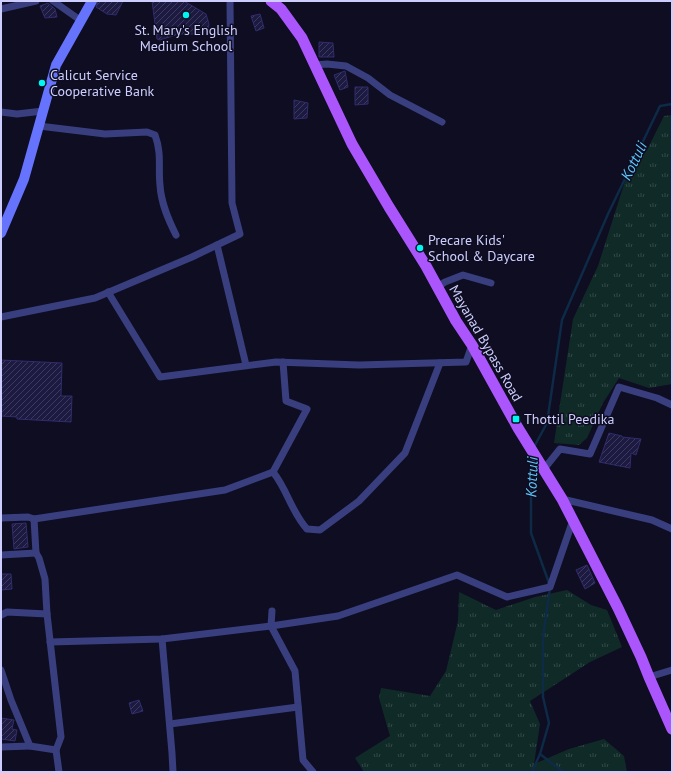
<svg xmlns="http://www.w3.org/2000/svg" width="673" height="773" viewBox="0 0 673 773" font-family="'PT Sans',sans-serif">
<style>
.grass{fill:url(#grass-tufts)}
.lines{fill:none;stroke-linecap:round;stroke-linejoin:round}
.stream{stroke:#0d2a46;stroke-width:2.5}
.building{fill:url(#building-hatch);stroke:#312c6d}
.minor{stroke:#393e7f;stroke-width:7}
.secondary{stroke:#6674fd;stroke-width:10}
.primary{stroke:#ab56fd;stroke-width:11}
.poi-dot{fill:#03f5f1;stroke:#0e0d21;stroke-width:1.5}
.labels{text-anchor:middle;stroke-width:3;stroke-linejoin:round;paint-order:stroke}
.poi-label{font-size:14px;fill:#cecefe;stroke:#0e0d21;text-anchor:start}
.street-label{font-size:14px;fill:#cecefe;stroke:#0e0d21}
.water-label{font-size:15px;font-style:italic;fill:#5dc6fd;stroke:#0e0d21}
</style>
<defs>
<pattern id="grass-tufts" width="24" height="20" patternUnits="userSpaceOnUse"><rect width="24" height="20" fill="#102b27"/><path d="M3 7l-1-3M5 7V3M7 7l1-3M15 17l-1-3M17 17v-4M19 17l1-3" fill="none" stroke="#324947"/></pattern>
<pattern id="building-hatch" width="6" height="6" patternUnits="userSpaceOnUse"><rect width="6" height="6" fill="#1d1a42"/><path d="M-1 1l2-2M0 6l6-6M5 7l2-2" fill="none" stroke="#3d3a5e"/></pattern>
</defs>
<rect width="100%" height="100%" fill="#0e0d21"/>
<!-- grass -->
<g class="grass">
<polygon points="672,115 672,384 649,388 619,378 603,403 587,438 579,445 554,443 573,319 598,266 627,175 647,150 664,116"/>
<polygon points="567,590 591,605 607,610 622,647 590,662 530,701 540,724 534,764 569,749 604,739 624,756 627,772 364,772 355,758 390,736 379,698 381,688 430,696 446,671 458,621 459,592 496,610 535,597"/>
</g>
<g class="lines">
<!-- stream -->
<g class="stream">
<polyline points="534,447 547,423 562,320 608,214 660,106 672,104"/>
<polyline points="531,457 531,533 549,583"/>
<polyline points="550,588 543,637 543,697 549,723 540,754 563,772"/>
<polyline points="532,772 540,754"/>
</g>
</g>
<!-- building -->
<g class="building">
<polygon points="98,1 123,1 116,15 107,14 96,7"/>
<polygon points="152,1 184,1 206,14 209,24 208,31 193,34 179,34 160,40 157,39"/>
<polygon points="48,3 55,9 57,17 45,18 40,6"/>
<polygon points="260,14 264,28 256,31 251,16"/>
<polygon points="319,42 333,43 334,57 319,57"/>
<polygon points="345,71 348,87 340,90 334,75"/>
<polygon points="355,87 368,87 368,104 355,105"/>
<polygon points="294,100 308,103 307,118 294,119"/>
<polygon points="1,360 62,363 61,396 72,396 71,422 17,419 17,417 1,416"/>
<polygon points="609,433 622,436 622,437 641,439 636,455 631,453 630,468 599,462"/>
<polygon points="26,523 28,547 14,549 12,524"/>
<polygon points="587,565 595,583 585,589 576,570"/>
<polygon points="1,574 11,574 12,589 1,590"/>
<polygon points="139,700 143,711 132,714 129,703"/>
<polygon points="1,718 14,720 12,729 17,730 15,741 1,739"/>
</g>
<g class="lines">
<!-- minor -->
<g class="minor">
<polyline points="53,1 80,20"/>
<polyline points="1,9 36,1"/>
<polyline points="315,65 327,64 346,66 368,78 390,95 442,122"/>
<polyline points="1,112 17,114 43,111"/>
<path d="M39 126 105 134 147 132 155 135C162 154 158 167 160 185 161 203 168 219 176 235"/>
<polyline points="217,245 246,365"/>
<polyline points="437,287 445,282 463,275 491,283"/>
<polyline points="108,292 160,377 276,362 359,365 466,362 472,345"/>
<polyline points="1,317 95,298 192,257 240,234 232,203 230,1"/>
<polyline points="544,469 560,449 590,454 619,387 657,398 672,405"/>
<polyline points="273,472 307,409 286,401 283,362"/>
<polyline points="562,499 652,520 672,529"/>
<path d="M1 518 28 517 34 519 225 490 273 472C287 489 292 513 307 529L320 530 359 501 405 453 440 363"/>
<polyline points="1,555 36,553"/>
<polyline points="272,611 271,626 295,671 303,760 313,772"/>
<polyline points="1,615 7,612 47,614"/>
<polyline points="162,639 172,753 173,772"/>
<polyline points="50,642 162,639 271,626 338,616 457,575 507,597 550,587 573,520"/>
<polyline points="1,670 11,700 30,746 1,747"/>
<polyline points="649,677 672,670"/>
<polyline points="170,724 298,707"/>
<polyline points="30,746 56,750 61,737 47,614 45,579 39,558 36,553 34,519"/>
<polyline points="56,750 59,772"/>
</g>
<!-- secondary -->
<polyline class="secondary" points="1,233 24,179 56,65 92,1"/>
<!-- primary -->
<polyline class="primary" points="271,1 281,9 302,38 352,144 389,207 426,266 456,321 472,345 518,428 562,499 618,608 641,657 649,677 672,729"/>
</g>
<!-- markers -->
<g class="poi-dot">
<circle cx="186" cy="15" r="4"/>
<circle cx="42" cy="83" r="4"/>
<circle cx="420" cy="248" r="4"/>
<rect x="512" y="415" width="8" height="8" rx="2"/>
</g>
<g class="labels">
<!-- poi labels -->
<g class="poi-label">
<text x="186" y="35" text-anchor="middle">St. Mary's English<tspan x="186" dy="16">Medium School</tspan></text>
<text x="50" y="80">Calicut Service<tspan x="50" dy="16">Cooperative Bank</tspan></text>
<text x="428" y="245">Precare Kids'<tspan x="428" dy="16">School &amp; Daycare</tspan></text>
<text x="524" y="424">Thottil Peedika</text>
</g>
<!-- street labels -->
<g class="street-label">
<text transform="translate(486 343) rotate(60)" y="5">Mayanad Bypass Road</text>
</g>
<!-- water labels -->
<g class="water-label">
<text transform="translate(634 161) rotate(-64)" y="5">Kottuli</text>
<text transform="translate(532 477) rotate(-88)" y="5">Kottuli</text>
</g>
</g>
<!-- border -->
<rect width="673" height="773" fill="none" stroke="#cecefe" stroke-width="4"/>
</svg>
